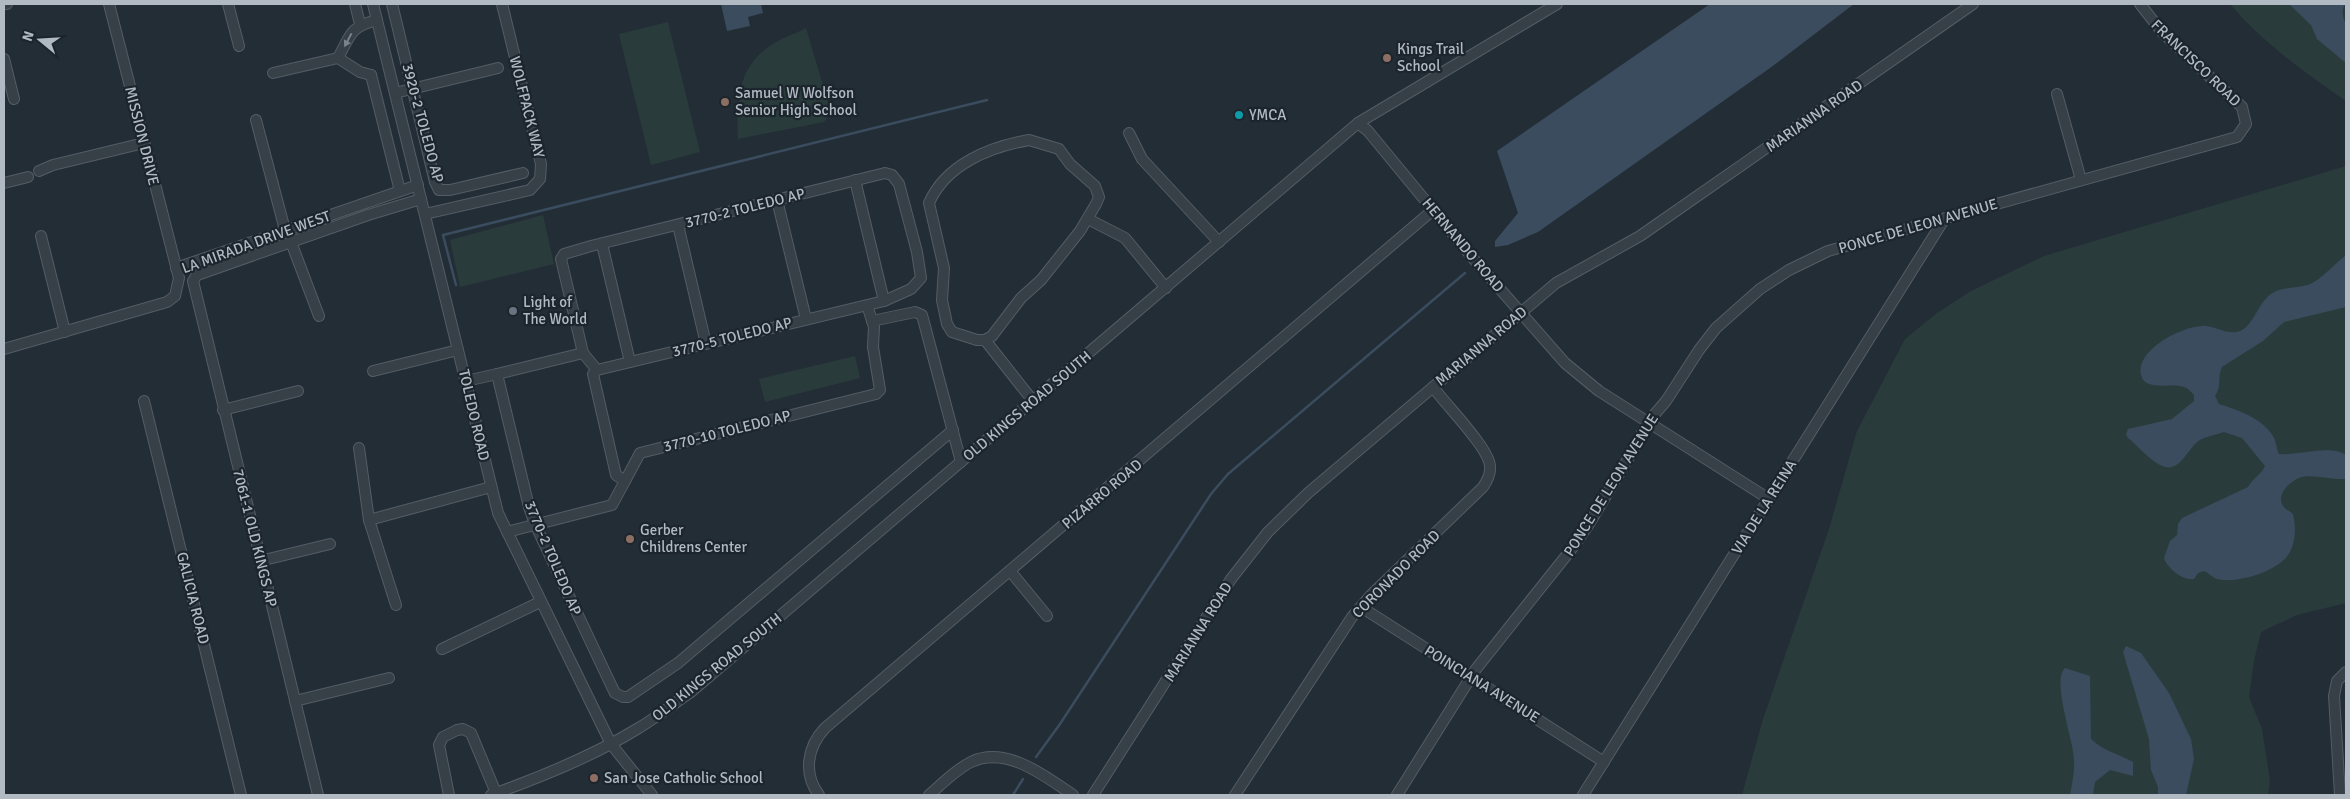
<svg xmlns="http://www.w3.org/2000/svg" width="2350" height="799" viewBox="0 0 2350 799" font-family="Signika,sans-serif">
<style>
.green{fill:#293c3b}
.water{fill:#3a4c5e}
.lines{fill:none;stroke-linecap:round;stroke-linejoin:round}
.stream{stroke:#3a4c5e;stroke-width:2.5}
.minor-casing{stroke:#545d65;stroke-width:12}
.minor{stroke:#373f47;stroke-width:10}
.oneway{fill:#7a838b}
.education-dot{fill:#8d6e63;stroke:#1c242c;stroke-width:2}
.culture-dot{fill:#0f9aa8;stroke:#1c242c;stroke-width:2}
.worship-dot{fill:#6b7280;stroke:#1c242c;stroke-width:2}
.labels{text-anchor:middle;stroke-width:4.5;stroke-linejoin:round;paint-order:stroke}
.poi-label{font-size:15px;fill:#b1bac3;stroke:#1c242c;text-anchor:start}
.street-label{font-size:15px;fill:#b1bac3;stroke:#1c242c}
</style>
<rect width="100%" height="100%" fill="#232d36"/>
<!-- green -->
<g class="green">
<path d="M2230 4H2346V101C2305 73 2262 42 2230 4Z"/>
<polygon points="668,22 700,152 651,165 619,34"/>
<path d="M806 28 831 112 824 122 738 139C736 99 738 62 778 41 787 36 797 33 806 28Z"/>
<polygon points="2346,166 2346,603 2297,615 2261,632 2254,661 2249,697 2262,729 2270,781 2268,795 1742,795 1763,719 1829,529 1857,431 1905,339 1937,313 1971,291 2044,256"/>
<polygon points="543,215 554,264 460,287 450,240"/>
<polygon points="855,356 860,378 765,402 759,379"/>
</g>
<!-- water -->
<g class="water">
<polygon points="721,4 761,4 763,13 748,17 750,26 727,31"/>
<polygon points="1710,4 1854,4 1770,68 1538,232 1508,245 1495,247 1495,241 1518,213 1497,151"/>
<path d="M2289 4H2345C2340 12 2344 18 2346 26 2349 37 2346 52 2346 63L2317 39 2311 25Z"/>
<path d="M2346 255V307L2284 322 2263 341 2222 367C2217 377 2222 387 2215 396L2219 404C2238 410 2262 418 2273 436 2277 443 2276 448 2279 454 2298 456 2330 444 2346 455V479C2335 480 2310 474 2302 477 2291 480 2274 495 2284 507 2286 510 2291 512 2293 514 2296 528 2296 539 2290 552 2280 571 2237 584 2217 579 2213 578 2209 573 2204 571L2198 573 2194 579C2183 581 2167 568 2164 558L2170 541 2177 535 2178 524 2182 518 2248 487C2253 478 2261 475 2265 466L2242 438 2224 432C2216 435 2201 437 2196 443 2181 459 2176 479 2151 459 2142 452 2136 444 2128 438L2126 434 2128 429 2172 419 2194 401V395C2192 393 2189 389 2186 388 2174 381 2145 393 2141 375 2135 350 2182 326 2203 326 2215 325 2227 336 2240 331 2254 325 2258 303 2271 294 2283 285 2301 290 2314 282 2325 275 2336 263 2346 255Z"/>
<polygon points="2126,646 2141,653 2169,693 2191,739 2194,759 2186,795 2158,795 2158,787 2151,770 2149,739 2123,652"/>
<path d="M2065 668 2090 676 2091 739C2103 751 2119 754 2133 762V776L2110 770 2095 782 2093 795H2070C2072 784 2075 771 2074 760 2074 742 2051 680 2065 668Z"/>
</g>
<g class="lines">
<!-- stream -->
<g class="stream">
<polyline points="456,285 443,235 987,100"/>
<polyline points="1036,757 1060,724 1211,494 1228,474 1465,273"/>
<polyline points="1013,795 1023,779"/>
</g>
<!-- minor casing -->
<g class="minor-casing">
<g id="minor">
<polyline points="4,4 7,4"/>
<polyline points="228,4 239,46"/>
<polyline points="355,4 360,24"/>
<polyline points="373,4 498,513 611,744 652,795"/>
<polyline points="392,4 435,182 439,190 450,190 523,173"/>
<path d="M338 58C351 34 350 27 377 20"/>
<polyline points="338,58 360,72 371,75"/>
<polyline points="4,59 14,99"/>
<polyline points="273,73 338,58"/>
<polyline points="371,75 400,191"/>
<polyline points="395,93 498,68"/>
<polyline points="2057,94 2081,180"/>
<polyline points="256,120 285,230"/>
<polyline points="1358,123 1368,131 1471,256 1565,363 1599,391 1769,499"/>
<polyline points="1129,133 1142,159 1219,242"/>
<path d="M1029 140 1059 149 1070 164 1095 186 1099 197 1096 204 1080 231 1041 280 1021 298 992 336 985 340H977L952 332 947 324 942 300 944 268 929 203C946 164 990 147 1029 140Z"/>
<polyline points="39,171 53,165 144,143"/>
<polyline points="855,180 884,301"/>
<polyline points="4,183 28,177"/>
<polyline points="777,200 806,319"/>
<polyline points="425,214 530,190 540,179 541,164 502,4"/>
<polyline points="1088,219 1125,238 1166,288"/>
<polyline points="678,225 706,344"/>
<polyline points="41,236 65,332"/>
<polyline points="291,242 319,316"/>
<polyline points="602,244 630,362"/>
<polyline points="176,268 418,185"/>
<polyline points="872,321 915,312 922,315 961,462"/>
<polyline points="985,340 1033,401"/>
<polyline points="4,349 167,302 175,296 179,278 109,4"/>
<polyline points="583,353 497,374 529,507 535,524 612,687 615,693 623,697 628,697 678,663 953,430"/>
<polyline points="597,370 884,301 911,289 921,278 917,252 899,184 892,175 885,173 591,246 564,254 561,259 583,353 597,370 593,374 616,475 625,481 640,453 876,394 880,390 873,347 874,327 867,305"/>
<polyline points="373,371 458,350"/>
<polyline points="466,381 497,374"/>
<polyline points="144,401 241,795"/>
<polyline points="223,410 298,391"/>
<polyline points="359,448 369,520 396,605"/>
<polyline points="369,520 491,487"/>
<polyline points="507,532 612,505 625,481"/>
<polyline points="260,561 330,544"/>
<polyline points="1011,572 1047,616"/>
<polyline points="1361,607 1604,762"/>
<polyline points="442,649 540,602"/>
<polyline points="295,701 389,678"/>
<polyline points="318,795 193,281 197,275 368,215 421,199"/>
<polyline points="449,795 439,745 443,737 457,730 463,729 471,733 496,793"/>
<path d="M491 795C541 777 591 757 637 729 656 718 673 704 691 692L1358 123 1557 4"/>
<path d="M819 795C803 774 807 747 825 728L1433 210"/>
<path d="M929 795C942 784 955 770 971 762 1006 745 1045 776 1073 795"/>
<polyline points="1093,795 1231,579 1268,532 1308,493 1556,283 1640,236 1973,4"/>
<path d="M1235 795 1352 617 1372 594 1483 487C1487 481 1491 474 1490 466 1489 448 1445 404 1433 387"/>
<polyline points="1397,795 1476,669 1570,551 1589,524 1631,454 1648,422 1666,401 1699,350 1716,328 1760,289 1789,270 1828,251 2237,137 2246,124 2242,107 2162,32 2140,4"/>
<polyline points="1583,795 1945,218"/>
<polyline points="2340,795 2334,696 2337,681 2346,672"/>
</g>
</g>
<!-- minor -->
<use href="#minor" class="minor"/>
</g>
<!-- one-way arrows -->
<defs><path id="oneway-solid" d="M-6-.8H1V-3.2L6.5 0L1 3.2V.8H-6Z" transform="scale(1.25)"/></defs>
<use class="oneway" href="#oneway-solid" transform="translate(348 40) rotate(118)"/>
<!-- markers -->
<g class="education-dot">
<circle cx="1387" cy="58" r="5"/>
<circle cx="725" cy="102" r="5"/>
<circle cx="630" cy="539" r="5"/>
<circle cx="594" cy="778" r="5"/>
</g>
<circle class="culture-dot" cx="1239" cy="115" r="5"/>
<circle class="worship-dot" cx="513" cy="311" r="5"/>
<g class="labels">
<!-- poi labels -->
<g class="poi-label">
<text x="1397" y="54">Kings Trail<tspan x="1397" dy="17">School</tspan></text>
<text x="735" y="98">Samuel W Wolfson<tspan x="735" dy="17">Senior High School</tspan></text>
<text x="1249" y="120">YMCA</text>
<text x="523" y="307">Light of<tspan x="523" dy="17">The World</tspan></text>
<text x="640" y="535">Gerber<tspan x="640" dy="17">Childrens Center</tspan></text>
<text x="604" y="783">San Jose Catholic School</text>
</g>
<!-- street labels -->
<g class="street-label">
<text transform="translate(2196 63) rotate(44)" y="5">FRANCISCO ROAD</text>
<text transform="translate(527 107) rotate(76)" y="5">WOLFPACK WAY</text>
<text transform="translate(1814 116) rotate(-35)" y="5">MARIANNA ROAD</text>
<text transform="translate(423 123) rotate(75)" y="5">3920-2 TOLEDO AP</text>
<text transform="translate(142 136) rotate(76)" y="5">MISSION DRIVE</text>
<text transform="translate(745 208) rotate(-14)" y="5">3770-2 TOLEDO AP</text>
<text transform="translate(1918 226) rotate(-16)" y="5">PONCE DE LEON AVENUE</text>
<text transform="translate(256 242) rotate(-20)" y="5">LA MIRADA DRIVE WEST</text>
<text transform="translate(1463 245) rotate(50)" y="5">HERNANDO ROAD</text>
<text transform="translate(732 337) rotate(-14)" y="5">3770-5 TOLEDO AP</text>
<text transform="translate(1481 346) rotate(-40)" y="5">MARIANNA ROAD</text>
<text transform="translate(1027 406) rotate(-40)" y="5">OLD KINGS ROAD SOUTH</text>
<text transform="translate(474 415) rotate(77)" y="5">TOLEDO ROAD</text>
<text transform="translate(727 431) rotate(-14)" y="5">3770-10 TOLEDO AP</text>
<text transform="translate(1611 485) rotate(-58)" y="5">PONCE DE LEON AVENUE</text>
<text transform="translate(1102 494) rotate(-40)" y="5">PIZARRO ROAD</text>
<text transform="translate(1764 507) rotate(-58)" y="5">VIA DE LA REINA</text>
<text transform="translate(255 538) rotate(76)" y="5">7061-1 OLD KINGS AP</text>
<text transform="translate(553 558) rotate(67)" y="5">3770-2 TOLEDO AP</text>
<text transform="translate(1396 574) rotate(-45)" y="5">CORONADO ROAD</text>
<text transform="translate(193 598) rotate(76)" y="5">GALICIA ROAD</text>
<text transform="translate(1198 632) rotate(-58)" y="5">MARIANNA ROAD</text>
<text transform="translate(717 667) rotate(-39)" y="5">OLD KINGS ROAD SOUTH</text>
<text transform="translate(1482 684) rotate(32)" y="5">POINCIANA AVENUE</text>
</g>
</g>
<!-- border -->
<rect width="2350" height="799" fill="none" stroke="#b1bac3" stroke-width="10"/>
<!-- north arrow -->
<g transform="translate(40 40) rotate(288)" stroke="#1c242c" stroke-width="4" paint-order="stroke">
<path d="M0-4L9 19L0 12L-9 19Z" fill="#b1bac3"/>
<text y="-8" font-size="14" font-weight="bold" text-anchor="middle" fill="#b1bac3">N</text>
</g>
</svg>
